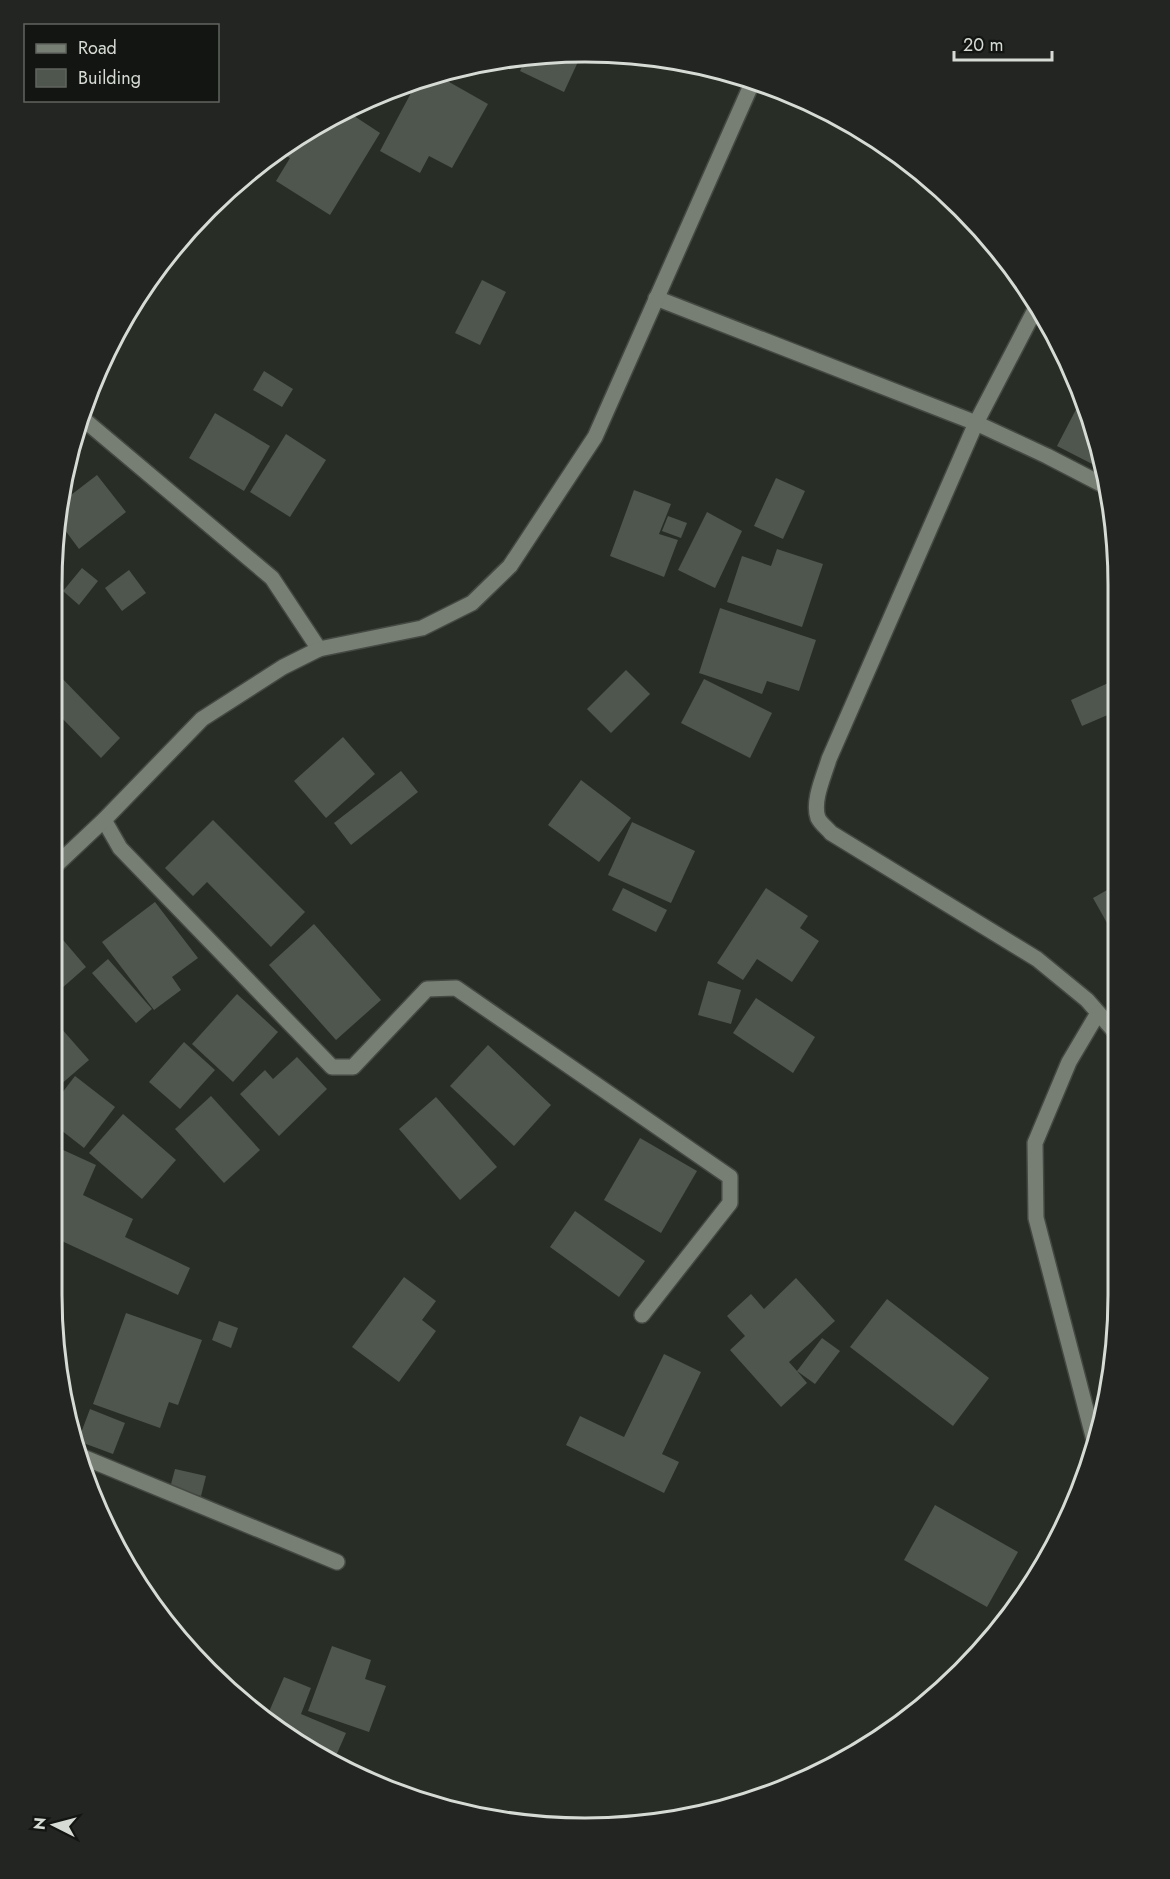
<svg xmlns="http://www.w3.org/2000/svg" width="1170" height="1879" viewBox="0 0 1170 1879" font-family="Jost,sans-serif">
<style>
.building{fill:#4f564d}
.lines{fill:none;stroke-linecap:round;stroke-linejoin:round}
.minor-casing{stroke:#444942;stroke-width:18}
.minor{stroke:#777e74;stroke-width:15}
.rim{fill:none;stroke:#d7dbd5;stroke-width:3}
</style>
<rect width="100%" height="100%" fill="#282e26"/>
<!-- building -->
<g class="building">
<polygon points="582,53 564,92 520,71 528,55"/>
<polygon points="435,74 488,104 452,168 429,156 420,173 380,151 419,78"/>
<polygon points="345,110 380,133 330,215 276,181 290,158 278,151 318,123"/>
<polygon points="482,280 506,292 480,345 455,333"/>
<polygon points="99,368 104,371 91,395 88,394 92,381"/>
<polygon points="264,371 293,389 282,407 253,390"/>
<polygon points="1083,396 1091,414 1102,469 1057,446"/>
<polygon points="215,413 270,446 244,491 189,458"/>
<polygon points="286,434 326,460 290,517 250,492"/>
<polygon points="97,475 126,512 79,549 56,518 56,516 58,505"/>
<polygon points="776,478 805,491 783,539 754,526"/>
<polygon points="634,490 671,504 659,534 678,540 664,577 610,556"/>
<polygon points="707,512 742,531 715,588 678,570"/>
<polygon points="668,516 687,523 681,538 662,531"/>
<polygon points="777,549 823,564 802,627 727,602 742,556 771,566"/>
<polygon points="82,568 98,581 79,605 63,591"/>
<polygon points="129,570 146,593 122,611 105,588"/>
<polygon points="720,608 816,640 799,691 767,681 762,694 699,673"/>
<polygon points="626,670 650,694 611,733 587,709"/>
<polygon points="55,671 120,738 101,758 54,710"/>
<polygon points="704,679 772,713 750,758 681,723"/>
<polygon points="1117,679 1117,711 1082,726 1071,700"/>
<polygon points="343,737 375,774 326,818 294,781"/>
<polygon points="401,771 418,792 351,845 334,823"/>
<polygon points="581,780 631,818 599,862 548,825"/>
<polygon points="213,820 305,912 271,947 207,882 193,896 165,868"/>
<polygon points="632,822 695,851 671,903 608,875"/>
<polygon points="1116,885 1116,939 1093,898"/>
<polygon points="623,888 667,910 656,932 612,910"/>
<polygon points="766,888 808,916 800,928 819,941 792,982 757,959 743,980 717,963"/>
<polygon points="155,902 198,958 172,977 181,990 154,1010 102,942"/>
<polygon points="314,924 381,1000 336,1040 269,965"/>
<polygon points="58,934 86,967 53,996 53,938"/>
<polygon points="108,959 152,1009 136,1023 92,973"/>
<polygon points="708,981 741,990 731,1024 698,1015"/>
<polygon points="237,994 278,1032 233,1082 192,1044"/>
<polygon points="756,998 815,1037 793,1073 733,1033"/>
<polygon points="53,1019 89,1060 52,1092"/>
<polygon points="184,1042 215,1070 180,1109 149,1082"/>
<polygon points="488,1045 551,1105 514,1146 450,1086"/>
<polygon points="297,1057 327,1089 279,1136 240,1094 265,1070 273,1079"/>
<polygon points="75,1076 115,1107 84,1148 52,1123 52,1106"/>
<polygon points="211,1096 260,1150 224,1183 175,1129"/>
<polygon points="436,1097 497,1167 460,1200 399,1129"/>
<polygon points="123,1114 176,1160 142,1199 89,1153"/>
<polygon points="640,1138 697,1171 661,1233 604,1200"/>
<polygon points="61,1149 96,1165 83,1195 133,1219 125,1237 190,1268 178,1295 51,1236 52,1170"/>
<polygon points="575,1211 645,1261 619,1297 550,1247"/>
<polygon points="404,1277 436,1301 422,1320 436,1331 399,1382 352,1347"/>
<polygon points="796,1278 835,1321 789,1362 797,1371 822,1338 840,1351 815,1384 797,1371 807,1383 781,1407 730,1350 745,1336 727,1316 751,1294 764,1309"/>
<polygon points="887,1299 989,1378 953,1426 850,1347"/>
<polygon points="126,1313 202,1340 178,1405 169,1402 160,1428 93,1404"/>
<polygon points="219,1321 238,1328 231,1348 212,1340"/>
<polygon points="664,1354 701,1372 662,1454 679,1462 664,1493 566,1445 580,1416 624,1437"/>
<polygon points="90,1409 125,1423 113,1454 78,1441"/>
<polygon points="175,1469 206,1476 201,1496 170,1488"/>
<polygon points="935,1505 1018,1552 987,1607 904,1560"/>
<polygon points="332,1646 371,1660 365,1679 386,1686 369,1732 308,1711"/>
<polygon points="284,1677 311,1688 301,1714 346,1733 335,1758 265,1721"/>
</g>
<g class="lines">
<!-- minor casing -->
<g class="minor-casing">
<g id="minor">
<polyline points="656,298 976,423 1047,456 1105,486"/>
<path d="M1038 304 976 423 829 759C824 776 812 801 818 818 821 824 827 828 831 833L1037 959 1087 1000 1116 1033"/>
<polyline points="82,418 272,578 319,649"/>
<polyline points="104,820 120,848 332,1067 353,1067 427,989 456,988 730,1177 730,1203 642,1315"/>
<polyline points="53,868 104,820 202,719 283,667 319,649 422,628 472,603 510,566 595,437 753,81"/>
<polyline points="1094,1440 1036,1218 1035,1143 1069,1062 1098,1013"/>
<polyline points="78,1455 337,1562"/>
</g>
</g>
<!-- minor -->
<use href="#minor" class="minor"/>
</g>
<!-- crop -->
<path d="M0 0H1170V1879H0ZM585 62H585A523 523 0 0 1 1108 585V1295A523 523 0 0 1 585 1818H585A523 523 0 0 1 62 1295V585A523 523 0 0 1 585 62Z" fill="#222521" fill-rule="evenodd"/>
<path class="rim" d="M585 62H585A523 523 0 0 1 1108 585V1295A523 523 0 0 1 585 1818H585A523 523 0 0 1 62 1295V585A523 523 0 0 1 585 62Z"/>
<!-- legend -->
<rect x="24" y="24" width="195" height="78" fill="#121511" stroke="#61645f" stroke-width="1.5"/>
<rect x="36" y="44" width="30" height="9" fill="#777e74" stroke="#61645f" stroke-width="1.5"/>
<text x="78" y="54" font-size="18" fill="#d7dbd5">Road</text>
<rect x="36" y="69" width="30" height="18" fill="#4f564d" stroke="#61645f" stroke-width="1.5"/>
<text x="78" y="84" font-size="18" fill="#d7dbd5">Building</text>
<!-- north arrow -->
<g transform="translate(54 1825) rotate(276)" stroke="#121511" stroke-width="4.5" paint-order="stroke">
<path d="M0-4.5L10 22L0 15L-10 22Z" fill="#d7dbd5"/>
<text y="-9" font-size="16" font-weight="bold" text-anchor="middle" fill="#d7dbd5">N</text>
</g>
<!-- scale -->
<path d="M954 51v9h98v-9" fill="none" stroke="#d7dbd5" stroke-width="3"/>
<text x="963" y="51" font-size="18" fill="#d7dbd5" stroke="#121511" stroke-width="4.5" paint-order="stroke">20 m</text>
</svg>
